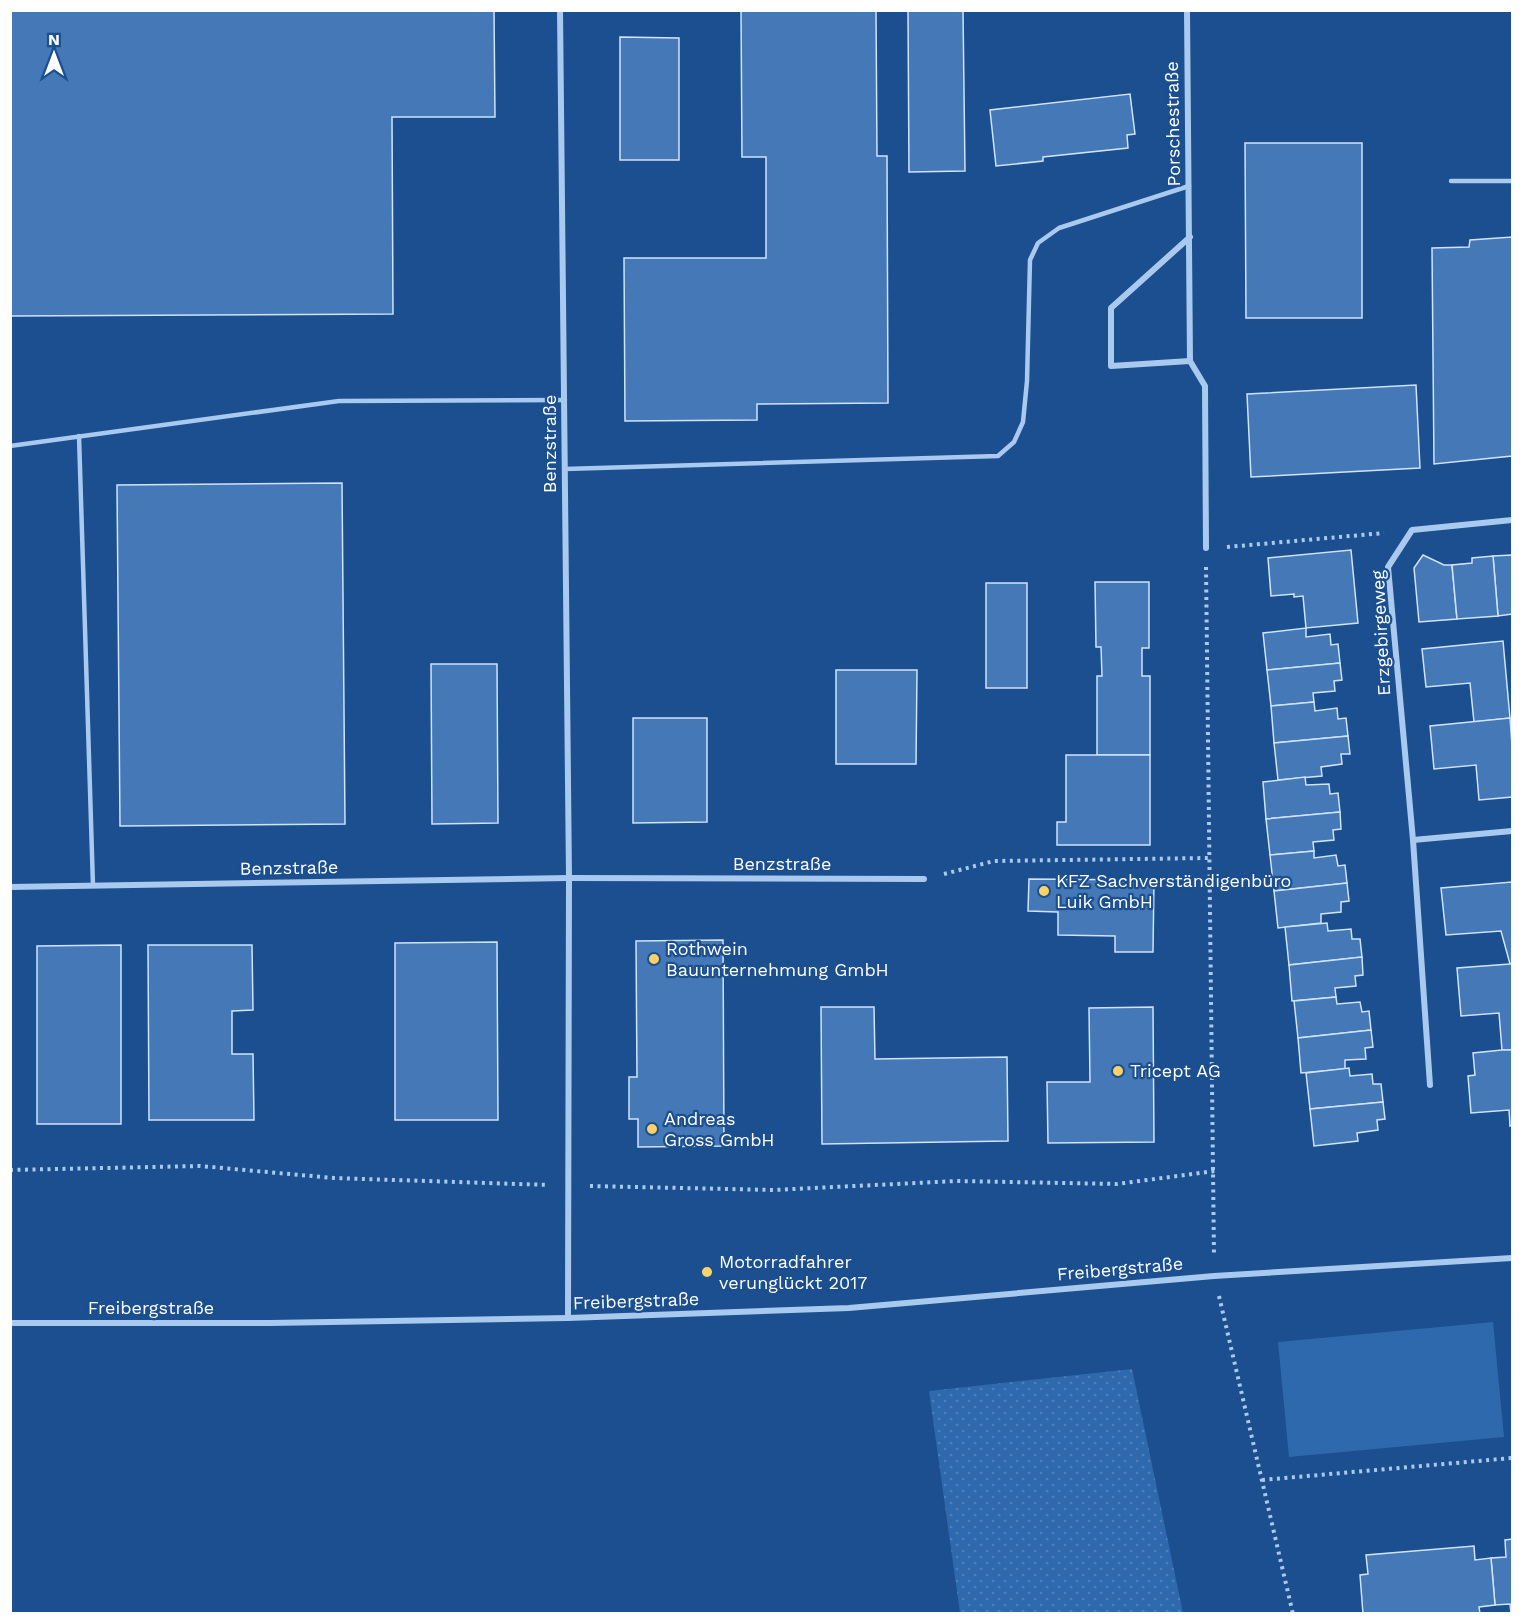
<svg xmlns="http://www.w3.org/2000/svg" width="1523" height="1624" viewBox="0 0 1523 1624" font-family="'Work Sans',sans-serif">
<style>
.grass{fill:#2e69ad}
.garden{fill:url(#garden-dots)}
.building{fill:#4478b7;stroke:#cfe3fa;stroke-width:1.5}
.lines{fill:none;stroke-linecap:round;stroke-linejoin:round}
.path{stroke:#a9c9ee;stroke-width:4;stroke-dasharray:3 4.5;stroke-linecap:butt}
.lane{stroke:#a9c9ee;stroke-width:4.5}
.street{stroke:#a9c9ee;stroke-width:6}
.poi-dot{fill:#ffd166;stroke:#1b4f8f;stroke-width:2}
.labels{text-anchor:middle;stroke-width:4.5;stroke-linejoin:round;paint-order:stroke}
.street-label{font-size:18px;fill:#fff;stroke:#1b4f8f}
.poi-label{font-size:18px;fill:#fff;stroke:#1b4f8f;text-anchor:start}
</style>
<defs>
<pattern id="garden-dots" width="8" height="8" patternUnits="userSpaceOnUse" patternTransform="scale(1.5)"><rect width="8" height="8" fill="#2e69ad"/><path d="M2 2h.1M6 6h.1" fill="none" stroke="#4d80b9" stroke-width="1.8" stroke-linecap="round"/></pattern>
</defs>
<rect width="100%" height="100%" fill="#1b4f8f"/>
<!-- grass -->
<polygon class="grass" points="1493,1322 1504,1437 1289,1457 1278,1342"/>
<!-- garden -->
<polygon class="garden" points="1132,1369 1183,1613 960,1613 929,1391"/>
<!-- building -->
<g class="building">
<polygon points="10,10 494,10 495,117 392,117 393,314 10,316"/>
<polygon points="741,10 876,10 877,156 887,156 888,403 757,404 757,420 625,421 624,258 766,258 766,157 742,157"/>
<polygon points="908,10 963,10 965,171 909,172"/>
<polygon points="620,37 679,38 679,160 620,160"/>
<polygon points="1130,94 1135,134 1127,135 1128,148 1043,157 1043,161 996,166 990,110"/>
<polygon points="1245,143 1362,143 1362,318 1246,318"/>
<polygon points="1512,237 1512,456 1434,464 1432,248 1469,247 1470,240"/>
<polygon points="1416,385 1420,468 1251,477 1247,394"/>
<polygon points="342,483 345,824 120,826 117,485"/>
<polygon points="1351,550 1358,623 1306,628 1303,596 1294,597 1294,594 1271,596 1268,558"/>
<polygon points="1423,555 1444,565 1452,565 1457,619 1419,622 1414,568"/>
<polygon points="1512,555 1512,614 1498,616 1493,556"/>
<polygon points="1493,556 1498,616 1457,619 1452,565 1472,563 1472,558"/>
<polygon points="1095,582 1149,582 1149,648 1142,648 1142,676 1150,676 1150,755 1097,755 1097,676 1102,676 1101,647 1096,647"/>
<rect x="986" y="583" width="41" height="105"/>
<polygon points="1306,628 1306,637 1330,634 1331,645 1338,644 1340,663 1267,670 1263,633"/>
<polygon points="1503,641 1510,718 1474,722 1470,683 1426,687 1422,649"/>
<polygon points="1340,663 1342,680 1334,681 1335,691 1313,693 1314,702 1271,706 1267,670"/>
<polygon points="431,664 497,664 498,823 432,824"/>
<polygon points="836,670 917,670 916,764 836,764"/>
<polygon points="1314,702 1315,711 1337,708 1338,719 1346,718 1348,736 1274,743 1271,706"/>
<polygon points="633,718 707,718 707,822 633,823"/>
<polygon points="1510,718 1512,745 1512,797 1479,800 1476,765 1434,769 1430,726"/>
<polygon points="1348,736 1350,754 1341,754 1342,764 1321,767 1322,776 1278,780 1274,743"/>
<polygon points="1066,755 1150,755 1150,845 1057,845 1057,822 1066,822"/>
<polygon points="1305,777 1306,785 1329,784 1330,794 1338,793 1340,812 1266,819 1263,782"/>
<polygon points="1340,812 1341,829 1333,830 1334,840 1313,842 1314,851 1270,855 1266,819"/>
<polygon points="1314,851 1314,858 1336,855 1338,866 1345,865 1347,883 1274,891 1270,855"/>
<polygon points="1029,879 1154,880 1153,952 1115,952 1115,936 1058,935 1058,912 1028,911"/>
<polygon points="1512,882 1512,964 1510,964 1501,931 1446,935 1441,888"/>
<polygon points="1347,883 1349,901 1341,902 1341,912 1321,914 1321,923 1278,928 1274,891"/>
<polygon points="1327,923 1328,931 1351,929 1352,939 1360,939 1362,957 1289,965 1285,927"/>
<polygon points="723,940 724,1146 638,1147 638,1119 629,1119 629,1077 637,1077 636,941"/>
<polygon points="497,942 498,1120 395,1120 395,943"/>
<polygon points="121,945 121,1124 37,1124 37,946"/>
<polygon points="148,945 252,945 253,1010 232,1011 232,1054 253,1054 254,1120 149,1120"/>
<polygon points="1362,957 1363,975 1355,976 1356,986 1335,988 1336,997 1292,1001 1289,965"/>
<polygon points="1510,964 1512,964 1512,1050 1502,1050 1499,1013 1461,1016 1457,968"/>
<polygon points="1336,997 1337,1004 1360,1002 1362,1012 1369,1011 1371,1030 1298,1038 1294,1001"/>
<polygon points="821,1007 874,1007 875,1059 1007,1057 1008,1141 822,1144"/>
<polygon points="1153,1007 1154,1142 1048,1143 1047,1082 1090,1082 1089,1008"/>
<polygon points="1371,1030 1373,1047 1365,1048 1366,1059 1345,1060 1345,1069 1301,1073 1298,1038"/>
<polygon points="1502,1050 1512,1050 1512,1125 1510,1126 1509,1110 1471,1113 1468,1076 1475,1075 1473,1053"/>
<polygon points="1349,1068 1350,1076 1372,1074 1373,1084 1381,1084 1383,1102 1310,1109 1306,1073"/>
<polygon points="1383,1102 1385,1119 1377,1120 1378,1130 1357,1133 1358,1141 1314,1146 1310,1109"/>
<polygon points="1512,1539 1512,1614 1511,1614 1510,1604 1495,1605 1491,1558 1506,1557 1505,1540"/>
<polygon points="1474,1546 1475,1560 1491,1558 1495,1605 1479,1607 1480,1614 1363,1614 1360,1575 1368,1574 1366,1555"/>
</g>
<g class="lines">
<!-- path -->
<g class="path">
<polyline points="1227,547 1384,533"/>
<polyline points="1206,567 1214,1256"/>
<polyline points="944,874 994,861 1209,858"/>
<polyline points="10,1170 200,1166 334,1178 549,1185"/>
<polyline points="590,1186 773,1190 957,1181 1117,1184 1215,1171"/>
<polyline points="1219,1296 1293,1614"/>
<polyline points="1262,1480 1512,1458"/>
</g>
<!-- lane -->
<g class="lane">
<polyline points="1451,181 1512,181"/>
<polyline points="79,436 93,886"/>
<polyline points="10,446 339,401 565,400"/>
<polyline points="565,469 998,456 1014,442 1023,422 1027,381 1030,260 1038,243 1059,228 1189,186"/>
</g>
<!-- street -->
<g class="street">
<polyline points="560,10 569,878 568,1318"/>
<polyline points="1187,10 1190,361 1205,386 1206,548"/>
<polyline points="1190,237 1111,308 1111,366 1190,361"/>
<polyline points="1512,520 1412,530 1388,567 1413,840 1512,831"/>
<polyline points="1413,840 1430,1085"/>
<polyline points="10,887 569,878 924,879"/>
<polyline points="10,1323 270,1323 568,1318 849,1308 1214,1276 1512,1258"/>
</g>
</g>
<!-- markers -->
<g class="poi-dot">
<circle cx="1044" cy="891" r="6"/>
<circle cx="654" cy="959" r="6"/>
<circle cx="1118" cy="1071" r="6"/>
<circle cx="652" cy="1129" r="6"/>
<circle cx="707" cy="1272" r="6"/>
</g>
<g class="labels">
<!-- street labels -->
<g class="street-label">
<text transform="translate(1173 124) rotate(-91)" y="6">Porschestraße</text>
<text transform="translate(550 444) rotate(-90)" y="6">Benzstraße</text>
<text transform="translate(1381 633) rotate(-93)" y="6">Erzgebirgeweg</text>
<text x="782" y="870">Benzstraße</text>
<text transform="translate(289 868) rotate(-1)" y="6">Benzstraße</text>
<text transform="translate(1120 1269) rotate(-5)" y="6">Freibergstraße</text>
<text transform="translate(636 1301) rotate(-2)" y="6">Freibergstraße</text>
<text x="151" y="1314">Freibergstraße</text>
</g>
<!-- poi labels -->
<g class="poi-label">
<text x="1056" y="887">KFZ Sachverständigenbüro<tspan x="1056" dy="21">Luik GmbH</tspan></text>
<text x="666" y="955">Rothwein<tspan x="666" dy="21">Bauunternehmung GmbH</tspan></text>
<text x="1130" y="1077">Tricept AG</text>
<text x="664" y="1125">Andreas<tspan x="664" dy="21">Gross GmbH</tspan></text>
<text x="719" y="1268">Motorradfahrer<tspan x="719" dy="21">verunglückt 2017</tspan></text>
</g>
</g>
<!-- border -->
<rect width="1523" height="1624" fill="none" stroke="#ffffff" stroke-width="24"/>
<!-- north arrow -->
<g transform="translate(54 54)" stroke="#1b4f8f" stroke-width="4.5" paint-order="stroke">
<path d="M0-4.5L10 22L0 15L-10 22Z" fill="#ffffff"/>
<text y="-9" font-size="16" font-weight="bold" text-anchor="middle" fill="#ffffff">N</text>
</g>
</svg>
